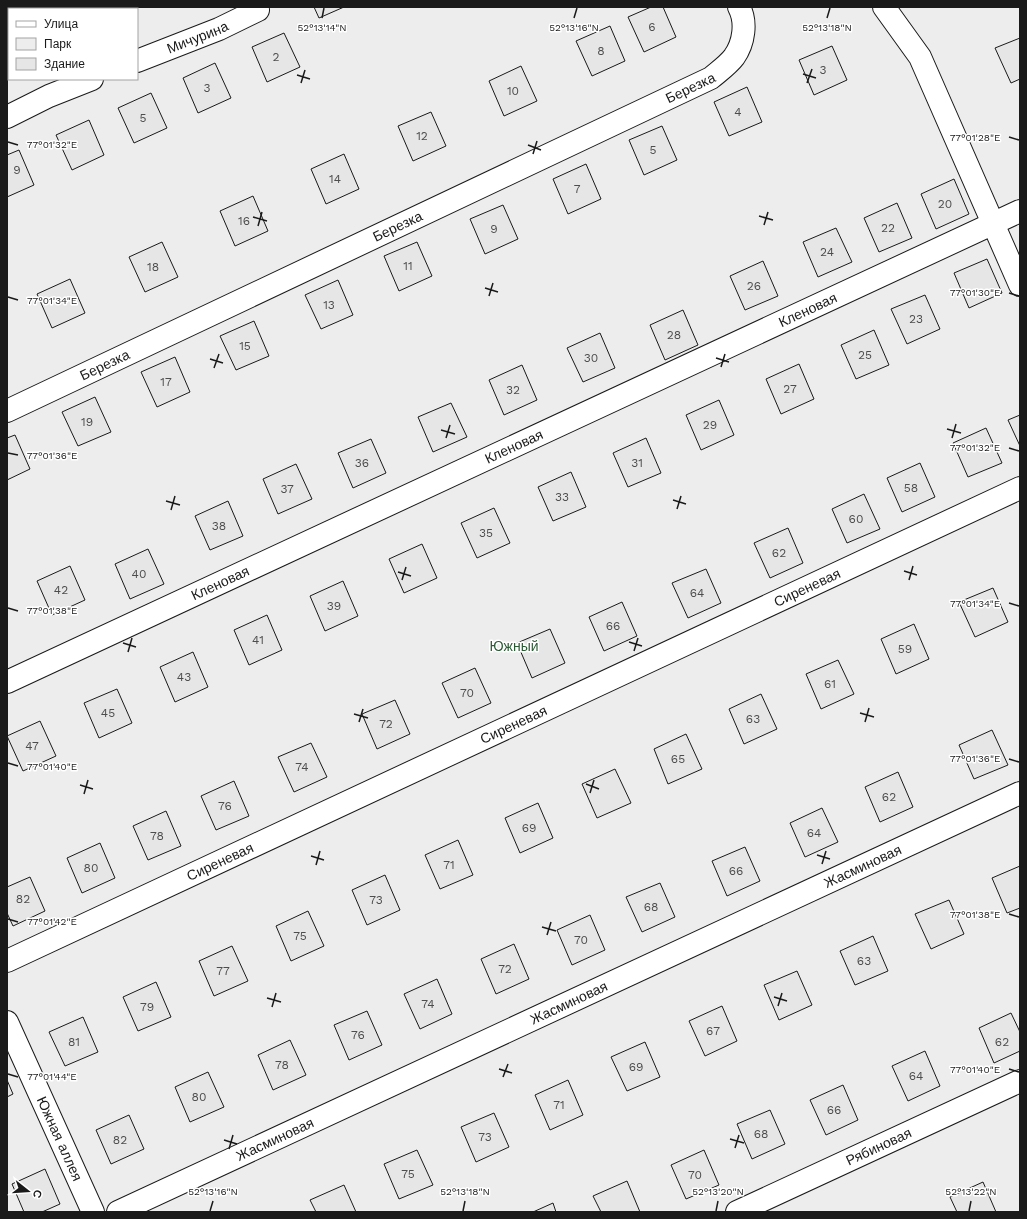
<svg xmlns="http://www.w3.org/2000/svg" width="1027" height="1219" viewBox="0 0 1027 1219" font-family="'Work Sans',sans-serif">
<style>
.green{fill:#ededed;stroke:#6a6a6a;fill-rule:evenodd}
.building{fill:#e6e6e6;stroke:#1a1a1a}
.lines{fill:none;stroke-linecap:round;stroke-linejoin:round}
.minor-casing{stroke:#1a1a1a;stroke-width:24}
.minor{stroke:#fff;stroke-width:22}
.ticks{fill:none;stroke:#1a1a1a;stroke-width:1.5}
.labels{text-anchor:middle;stroke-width:3;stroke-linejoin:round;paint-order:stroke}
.number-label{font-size:12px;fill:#4d4d4d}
.street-label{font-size:14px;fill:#1a1a1a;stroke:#fff}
.park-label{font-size:14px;fill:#2b5a34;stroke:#fff}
.ticks-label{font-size:10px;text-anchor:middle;fill:#1a1a1a;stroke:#fff;stroke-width:3;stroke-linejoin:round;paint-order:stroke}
</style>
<rect width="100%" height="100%" fill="#fff"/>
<!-- green -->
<path class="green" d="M7 7H1020V1212H7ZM9 9H137V79H9Z"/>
<!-- building -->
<g class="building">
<polygon points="7,7 46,7 47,9 9,9 9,11"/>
<polygon points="314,7 344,7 319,18"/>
<polygon points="651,7 663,7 676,37 644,52 628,17"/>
<polygon points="610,26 625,61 592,76 576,41"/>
<polygon points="284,33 300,67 267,82 252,47"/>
<polygon points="1020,38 1020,79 1011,83 995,48"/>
<polygon points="832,46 847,80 814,95 799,60"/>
<polygon points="215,63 231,98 198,113 183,78"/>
<polygon points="521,66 537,101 504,116 489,81"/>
<polygon points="747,87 762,122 729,136 714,102"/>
<polygon points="151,93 167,128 134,143 118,108"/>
<polygon points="431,112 446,146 413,161 398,126"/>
<polygon points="89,120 104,155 72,170 56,135"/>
<polygon points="662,126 677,160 644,175 629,140"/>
<polygon points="19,150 34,185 7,197 7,155"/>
<polygon points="344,154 359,189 326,204 311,169"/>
<polygon points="586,164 601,199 568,214 553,179"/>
<polygon points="954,179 969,214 936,229 921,194"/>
<polygon points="253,196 268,231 235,246 220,211"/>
<polygon points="897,203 912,238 879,252 864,218"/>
<polygon points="503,205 518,239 485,254 470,219"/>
<polygon points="836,228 852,262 818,277 803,242"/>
<polygon points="162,242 178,277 145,292 129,257"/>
<polygon points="417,242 432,276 399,291 384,256"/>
<polygon points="987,259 1002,293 969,308 954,273"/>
<polygon points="763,261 778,296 745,310 730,276"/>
<polygon points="70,279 85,313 52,328 37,294"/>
<polygon points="338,280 353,315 321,329 305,295"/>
<polygon points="925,295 940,329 907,344 891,309"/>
<polygon points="683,310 698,345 665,360 650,325"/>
<polygon points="254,321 269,356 236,370 220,336"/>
<polygon points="874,330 889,365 856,379 841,345"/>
<polygon points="600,333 615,368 583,382 567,348"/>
<polygon points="175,357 190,392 157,407 141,372"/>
<polygon points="799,364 814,399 781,414 766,379"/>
<polygon points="522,365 537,400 504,415 489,380"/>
<polygon points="95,397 111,432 78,446 62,412"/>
<polygon points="719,400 734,435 701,450 686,415"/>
<polygon points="451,403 467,437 433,452 418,417"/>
<polygon points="1020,415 1020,446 1008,420"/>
<polygon points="986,428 1002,463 968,477 953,443"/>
<polygon points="15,435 30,469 7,480 7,438"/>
<polygon points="646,438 661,473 628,487 613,453"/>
<polygon points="371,439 386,473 353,488 338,453"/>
<polygon points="920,463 935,497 902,512 887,478"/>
<polygon points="296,464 312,499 278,514 263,479"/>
<polygon points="571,472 586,507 553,521 538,487"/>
<polygon points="864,494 880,529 847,543 832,509"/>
<polygon points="228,501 243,536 210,550 195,516"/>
<polygon points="494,508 510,543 477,558 461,523"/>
<polygon points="788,528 803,563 770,578 754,543"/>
<polygon points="422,544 437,578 404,593 389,559"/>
<polygon points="148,549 164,584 130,599 115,564"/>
<polygon points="70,566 85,600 52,615 37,581"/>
<polygon points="706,569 721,603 688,618 672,583"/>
<polygon points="343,581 358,616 325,631 310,596"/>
<polygon points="993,588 1008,622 975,637 959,602"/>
<polygon points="622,602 637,636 604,651 589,617"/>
<polygon points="267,615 282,650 249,665 234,630"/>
<polygon points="914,624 929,659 896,674 881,639"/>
<polygon points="550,629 565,663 532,678 517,643"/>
<polygon points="193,652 208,687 175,702 160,667"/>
<polygon points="838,660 854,694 821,709 806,674"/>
<polygon points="475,668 491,703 458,718 442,683"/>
<polygon points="117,689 132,723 99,738 84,703"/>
<polygon points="761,694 777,729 744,744 729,709"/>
<polygon points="395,700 410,734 377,749 362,714"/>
<polygon points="40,721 56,756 23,771 7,736"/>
<polygon points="992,730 1008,765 974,779 959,745"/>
<polygon points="686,734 702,769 668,784 654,749"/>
<polygon points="311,743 327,777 294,792 278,757"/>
<polygon points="615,769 631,803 597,818 582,784"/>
<polygon points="898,772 913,807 880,822 865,787"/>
<polygon points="234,781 249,816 216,830 201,796"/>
<polygon points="538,803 553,838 520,853 505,818"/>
<polygon points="822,808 838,842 805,857 790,823"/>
<polygon points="166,811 181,846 148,860 133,826"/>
<polygon points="458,840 473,875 440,889 425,855"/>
<polygon points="100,843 115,878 82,893 67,858"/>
<polygon points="745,847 760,881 727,896 712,861"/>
<polygon points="1020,866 1020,908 1007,913 992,878"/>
<polygon points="385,875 400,910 367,925 352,890"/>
<polygon points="30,877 45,911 13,926 7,913 7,887"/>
<polygon points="660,883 675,917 642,932 626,897"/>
<polygon points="949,900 964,934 931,949 915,914"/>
<polygon points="308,911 324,946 291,961 276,926"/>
<polygon points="590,915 605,950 572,965 557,930"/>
<polygon points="873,936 888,971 855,985 840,951"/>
<polygon points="514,944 529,979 496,994 481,959"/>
<polygon points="232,946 248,981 214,996 199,961"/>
<polygon points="797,971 812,1005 779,1020 764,985"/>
<polygon points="437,979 452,1014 420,1029 404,994"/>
<polygon points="156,982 171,1017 138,1031 123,997"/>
<polygon points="722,1006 737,1041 705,1056 689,1021"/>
<polygon points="367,1011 382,1045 349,1060 334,1025"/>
<polygon points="1011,1013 1020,1032 1020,1051 994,1063 979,1028"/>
<polygon points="83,1017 98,1052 65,1066 49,1032"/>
<polygon points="290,1040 306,1075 273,1090 258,1055"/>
<polygon points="645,1042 660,1077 627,1091 611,1057"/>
<polygon points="925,1051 940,1086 908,1101 892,1066"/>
<polygon points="208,1072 224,1107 190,1122 175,1087"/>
<polygon points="7,1080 13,1094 7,1097"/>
<polygon points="568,1080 583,1115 550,1130 535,1095"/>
<polygon points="843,1085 858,1120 826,1135 810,1100"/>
<polygon points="770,1110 785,1144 752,1159 737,1124"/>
<polygon points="494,1113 509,1147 476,1162 461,1127"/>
<polygon points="129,1115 144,1149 111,1164 96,1130"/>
<polygon points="417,1150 433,1185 399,1199 384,1164"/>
<polygon points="704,1150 719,1185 686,1199 671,1165"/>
<polygon points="45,1169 60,1204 42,1212 24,1212 12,1184"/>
<polygon points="627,1181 640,1212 601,1212 593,1196"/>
<polygon points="983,1182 996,1212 957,1212 950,1197"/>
<polygon points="344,1185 356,1212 316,1212 310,1200"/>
<polygon points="553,1203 556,1212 533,1212"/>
</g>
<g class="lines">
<!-- minor casing -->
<g class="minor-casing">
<g id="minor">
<polyline points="884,7 920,57 1020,285"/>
<path id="s1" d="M137 61 219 29 258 10"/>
<polyline points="7,117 49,96 92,79"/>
<path id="s2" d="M7 411 711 78C718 72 728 65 734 57 744 43 747 22 739 7"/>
<path id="s3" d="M7 682 1020 211"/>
<path id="s4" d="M7 961 1020 488"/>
<path id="s5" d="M7 1022 93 1212"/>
<path id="s6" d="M118 1212 1020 793"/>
<path id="s7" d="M737 1212 1020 1081"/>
</g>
</g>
<!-- minor -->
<use href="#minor" class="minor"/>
</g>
<!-- ticks -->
<path class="ticks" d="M322 18 324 8M574 18 577 8M827 18 830 8M803 74 816 78M297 75 310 79M301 83 305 70M807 83 812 69M1009 137 1019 140M8 142 18 145M528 145 541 150M533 154 537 141M759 216 773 220M253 217 267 221M764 225 768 212M258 226 262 212M485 288 498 292M1009 293 1019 296M489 296 493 283M8 297 18 300M716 358 729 362M210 359 223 363M721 367 725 354M214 368 219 354M947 429 961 433M441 430 455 434M446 438 450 425M952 438 956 424M1009 448 1019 451M8 453 18 455M673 500 686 504M166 501 180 505M677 509 681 496M171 510 175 496M904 571 917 575M398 572 411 576M402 580 406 567M909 580 913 566M1009 603 1019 606M8 608 18 611M629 642 642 646M123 643 136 647M634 651 638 638M128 652 132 638M860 713 874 717M354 714 368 718M359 722 363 709M865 722 869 708M1009 759 1019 762M8 763 18 766M586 784 599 789M80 785 93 789M590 793 594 780M84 794 88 780M817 855 830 859M311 856 324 860M822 864 826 851M316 865 320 851M1009 914 1019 917M8 919 18 922M542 927 556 931M547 935 551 922M774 997 787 1001M267 998 281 1002M778 1006 782 993M272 1007 276 993M499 1069 512 1073M1009 1069 1019 1072M8 1074 18 1077M503 1077 508 1064M730 1139 744 1143M224 1140 237 1144M735 1148 739 1135M229 1149 233 1135M210 1211 213 1201M463 1211 465 1201M716 1211 718 1201M969 1211 971 1201"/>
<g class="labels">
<!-- number labels -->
<g class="number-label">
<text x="652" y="31">6</text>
<text x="601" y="55">8</text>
<text x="276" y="61">2</text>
<text x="823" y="74">3</text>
<text x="207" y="92">3</text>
<text x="513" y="95">10</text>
<text x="738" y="116">4</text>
<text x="143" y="122">5</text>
<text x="422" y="140">12</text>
<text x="653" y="154">5</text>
<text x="17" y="174">9</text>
<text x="335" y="183">14</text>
<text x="577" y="193">7</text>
<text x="945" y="208">20</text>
<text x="244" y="225">16</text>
<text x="888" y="232">22</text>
<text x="494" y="233">9</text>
<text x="827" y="256">24</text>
<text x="408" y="270">11</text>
<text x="153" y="271">18</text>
<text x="754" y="290">26</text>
<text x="329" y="309">13</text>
<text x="916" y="323">23</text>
<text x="674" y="339">28</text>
<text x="245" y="350">15</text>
<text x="865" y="359">25</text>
<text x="591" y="362">30</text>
<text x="166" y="386">17</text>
<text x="790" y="393">27</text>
<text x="513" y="394">32</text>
<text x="87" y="426">19</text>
<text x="710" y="429">29</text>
<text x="362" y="467">36</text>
<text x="637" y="467">31</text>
<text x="911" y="492">58</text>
<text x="287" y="493">37</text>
<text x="562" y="501">33</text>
<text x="856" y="523">60</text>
<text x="219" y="530">38</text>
<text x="486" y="537">35</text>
<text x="779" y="557">62</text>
<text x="139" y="578">40</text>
<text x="61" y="594">42</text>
<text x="697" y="597">64</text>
<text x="334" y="610">39</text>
<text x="613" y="630">66</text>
<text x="258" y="644">41</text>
<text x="905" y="653">59</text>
<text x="184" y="681">43</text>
<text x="830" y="688">61</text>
<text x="467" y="697">70</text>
<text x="108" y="717">45</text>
<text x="753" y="723">63</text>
<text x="386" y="728">72</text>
<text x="32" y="750">47</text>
<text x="678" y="763">65</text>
<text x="302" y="771">74</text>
<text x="889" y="801">62</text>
<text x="225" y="810">76</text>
<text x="529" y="832">69</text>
<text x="814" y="837">64</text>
<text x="157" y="840">78</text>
<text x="449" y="869">71</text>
<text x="91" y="872">80</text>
<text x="736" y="875">66</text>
<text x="23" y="903">82</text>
<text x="376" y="904">73</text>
<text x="651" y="911">68</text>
<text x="300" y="940">75</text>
<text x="581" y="944">70</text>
<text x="864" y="965">63</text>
<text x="505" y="973">72</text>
<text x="223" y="975">77</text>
<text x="428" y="1008">74</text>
<text x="147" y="1011">79</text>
<text x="713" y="1035">67</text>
<text x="358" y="1039">76</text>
<text x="74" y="1046">81</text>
<text x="1002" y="1046">62</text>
<text x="282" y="1069">78</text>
<text x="636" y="1071">69</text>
<text x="916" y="1080">64</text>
<text x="199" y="1101">80</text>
<text x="559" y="1109">71</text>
<text x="834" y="1114">66</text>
<text x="761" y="1138">68</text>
<text x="485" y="1141">73</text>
<text x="120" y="1144">82</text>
<text x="408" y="1178">75</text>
<text x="695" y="1179">70</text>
</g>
<!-- street labels -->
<g class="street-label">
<text dy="5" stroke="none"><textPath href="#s1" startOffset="65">Мичурина</textPath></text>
<text dy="5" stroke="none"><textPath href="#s2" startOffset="756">Березка</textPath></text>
<text dy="5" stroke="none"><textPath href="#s2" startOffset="432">Березка</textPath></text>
<text dy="5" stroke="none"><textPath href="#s3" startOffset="883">Кленовая</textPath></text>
<text dy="5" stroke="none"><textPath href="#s2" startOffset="108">Березка</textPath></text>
<text dy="5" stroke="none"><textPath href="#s3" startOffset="559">Кленовая</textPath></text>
<text dy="5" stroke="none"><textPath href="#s3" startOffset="235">Кленовая</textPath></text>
<text dy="5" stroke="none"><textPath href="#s4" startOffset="883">Сиреневая</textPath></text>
<text dy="5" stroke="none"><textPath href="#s4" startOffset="559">Сиреневая</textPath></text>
<text dy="5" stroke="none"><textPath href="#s4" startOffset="235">Сиреневая</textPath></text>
<text dy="5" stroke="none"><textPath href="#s6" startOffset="821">Жасминовая</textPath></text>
<text dy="5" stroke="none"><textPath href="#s6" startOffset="497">Жасминовая</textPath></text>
<text dy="5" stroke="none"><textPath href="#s5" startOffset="128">Южная аллея</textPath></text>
<text dy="5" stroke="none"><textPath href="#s6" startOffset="173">Жасминовая</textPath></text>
<text dy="5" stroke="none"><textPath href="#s7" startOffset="156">Рябиновая</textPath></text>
</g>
<!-- park labels -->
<g class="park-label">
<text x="514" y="651">Южный</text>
</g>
</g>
<g class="ticks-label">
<text x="322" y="31">52°13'14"N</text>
<text x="574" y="31">52°13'16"N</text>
<text x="827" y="31">52°13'18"N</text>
<text x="975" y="141">77°01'28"E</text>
<text x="52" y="148">77°01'32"E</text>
<text x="975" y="296">77°01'30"E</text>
<text x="52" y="304">77°01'34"E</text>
<text x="975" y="451">77°01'32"E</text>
<text x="52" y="459">77°01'36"E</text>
<text x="975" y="607">77°01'34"E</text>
<text x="52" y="614">77°01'38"E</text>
<text x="975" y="762">77°01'36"E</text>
<text x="52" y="770">77°01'40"E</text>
<text x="975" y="918">77°01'38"E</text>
<text x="52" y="925">77°01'42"E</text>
<text x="975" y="1073">77°01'40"E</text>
<text x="52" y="1080">77°01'44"E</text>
<text x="213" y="1195">52°13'16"N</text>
<text x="465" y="1195">52°13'18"N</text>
<text x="718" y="1195">52°13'20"N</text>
<text x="971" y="1195">52°13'22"N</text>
</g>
<!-- border -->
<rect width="1027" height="1219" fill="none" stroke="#1a1a1a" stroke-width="16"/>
<!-- legend -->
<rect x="8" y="8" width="130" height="72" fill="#ffffff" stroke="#a3a3a3"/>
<rect x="16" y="21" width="20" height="6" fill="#ffffff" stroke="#a3a3a3"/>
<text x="44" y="28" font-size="12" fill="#1a1a1a">Улица</text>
<rect x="16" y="38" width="20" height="12" fill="#ededed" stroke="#a3a3a3"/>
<text x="44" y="48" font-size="12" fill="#1a1a1a">Парк</text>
<rect x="16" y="58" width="20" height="12" fill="#e6e6e6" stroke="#a3a3a3"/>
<text x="44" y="68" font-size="12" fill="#1a1a1a">Здание</text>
<!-- north arrow -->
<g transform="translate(28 1191) rotate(107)" stroke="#ffffff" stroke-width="3" paint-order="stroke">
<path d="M0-3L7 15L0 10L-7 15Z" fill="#1a1a1a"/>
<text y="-6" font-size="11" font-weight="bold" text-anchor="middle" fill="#1a1a1a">С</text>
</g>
</svg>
